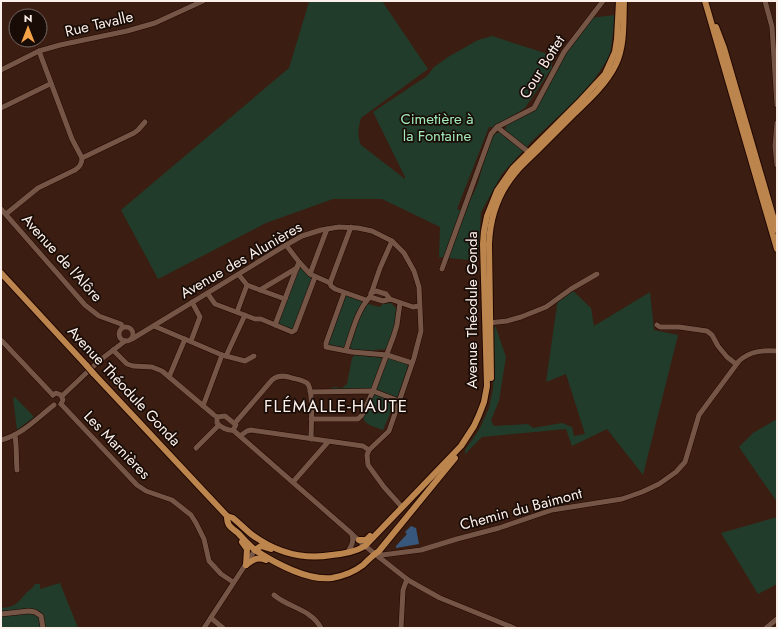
<svg xmlns="http://www.w3.org/2000/svg" width="778" height="629" viewBox="0 0 778 629" font-family="Jost,sans-serif">
<style>
.green{fill:#213c2b}
.water{fill:#37587c}
.lines{fill:none;stroke-linecap:round;stroke-linejoin:round}
.minor-casing{stroke:#210700;stroke-width:6}
.major-casing{stroke:#210700;stroke-width:8}
.minor{stroke:#755546;stroke-width:5}
.major{stroke:#bc854d;stroke-width:6}
.major-bridge-casing{stroke:#210700;stroke-width:8;stroke-linecap:butt}
.major-bridge{stroke:#bc854d;stroke-width:6}
.labels{text-anchor:middle;stroke-width:3.5;stroke-linejoin:round;paint-order:stroke}
.street-label{font-size:15px;fill:#fcf0eb;stroke:#190c07}
.park-label{font-size:15px;fill:#a0eab9;stroke:#190c07}
.quarter-label{font-size:17px;letter-spacing:1px;fill:#fcf0eb;stroke:#190c07}
</style>
<rect width="100%" height="100%" fill="#3b1e11"/>
<!-- green -->
<g class="green">
<path d="M315 1H382L428 69 361 118C358 128 357 136 361 145L405 179V177L373 112 427 76 434 67 448 57 478 40 492 36 551 55 552 68 525 108 492 129V127H489L457 209 465 212 478 183 488 147 494 135 506 128V125L534 108 564 52 590 18 615 15 610 56 587 90 533 140 502 174 481 212 478 261 439 257 440 227 382 199H333L266 223 158 279 121 210 289 68 309 2Z"/>
<polygon points="299,267 311,276 312,281 293,330 278,324 278,323"/>
<polygon points="571,289 591,308 594,326 650,292 654,330 678,335 643,475 607,429 572,446 566,429 482,437 465,454 465,450 479,430 489,408 493,389 494,368 493,334 495,325 506,357 499,401 491,420 494,426 528,424 533,428 562,423 572,427 574,436 585,434 566,374 546,382 558,298"/>
<polygon points="347,295 364,302 345,347 331,346 328,345 328,342 345,296"/>
<polygon points="391,303 397,309 395,326 388,349 374,350 372,352 368,350 352,350 349,345 358,320 368,304 380,307 383,304"/>
<polygon points="355,355 383,358 372,389 331,391 332,387 342,388 347,384 352,358"/>
<polygon points="388,358 406,364 408,366 398,396 396,398 376,389"/>
<path d="M374 394 394 401 393 407 383 430C376 427 364 425 363 417Z"/>
<polygon points="15,397 34,417 17,430 13,398"/>
<polygon points="777,419 777,502 739,447 753,433"/>
<polygon points="777,517 777,584 758,594 721,533"/>
<path d="M60 583 78 628H1V608C15 607 17 604 26 593 29 590 33 588 35 584H40V589Z"/>
</g>
<!-- water -->
<polygon class="water" points="411,526 416,528 419,544 396,548 396,546 407,534 405,532"/>
<g class="lines">
<!-- minor casing -->
<g class="minor-casing">
<g id="minor">
<polyline points="765,1 772,27 777,105"/>
<polyline points="1,70 39,51 60,45 127,31 155,23 203,1"/>
<polyline points="1,108 50,84"/>
<polyline points="777,123 775,146 777,165"/>
<polyline points="497,127 531,154"/>
<polyline points="82,158 134,133 138,130 145,122"/>
<polyline points="1,209 85,305 99,316 121,324 123,327"/>
<path d="M6 214 38 188 75 170C80 167 82 163 82 158L72 139 39 51"/>
<polyline points="286,245 299,262 310,274 330,283"/>
<polyline points="442,269 491,134 497,127 534,108 564,52 603,1"/>
<polyline points="310,274 327,229"/>
<polyline points="239,275 247,285 260,290 297,268"/>
<polyline points="330,283 351,227"/>
<polyline points="330,283 331,286 335,289 366,300"/>
<polyline points="260,290 285,299"/>
<polyline points="344,293 326,343 326,347 352,352 387,355 412,363"/>
<polyline points="371,293 376,291 386,294 390,299"/>
<polyline points="208,294 215,304 255,319 261,319 292,332 295,330 315,277"/>
<polyline points="370,297 380,268 392,241"/>
<polyline points="237,312 247,285"/>
<polyline points="488,323 507,321 521,317 546,307 571,289 597,274"/>
<polyline points="275,325 299,262"/>
<polyline points="657,325 660,327 679,327 707,331 712,335 718,346 727,357 736,364"/>
<polyline points="154,326 222,355 245,361 254,356"/>
<circle cx="126" cy="334" r="7"/>
<polyline points="132,339 286,245 302,236 321,230 339,227 358,228 372,231 392,241 404,253 414,271 419,287 421,331 414,358 389,431 369,450 367,455 368,465 384,487 401,506"/>
<polyline points="1,340 53,395"/>
<polyline points="191,341 200,317 192,302"/>
<polyline points="113,350 127,364 133,366 152,367 162,371 214,415 217,417 225,416 236,425 233,430"/>
<path d="M346 350C352 333 357 310 370 297L383 301 390 299 413 307 419 306"/>
<polyline points="226,356 245,315"/>
<polyline points="169,377 185,339"/>
<polyline points="310,392 373,391 399,401"/>
<polyline points="53,395 56,393 61,395 63,400 61,404"/>
<polyline points="62,396 99,361 125,341"/>
<polyline points="61,404 137,485 146,491 172,500 191,515 196,523 204,539 209,561 221,574 233,582"/>
<polyline points="203,406 222,355"/>
<path d="M217 417V423C220 427 228 431 233 430L352 534 365 546 408 580 422 588 440 598 514 628"/>
<polyline points="311,419 358,419 362,415 373,391 394,335 397,325 400,303"/>
<path d="M235 423 272 380C278 375 284 375 292 378 296 379 303 380 307 383 314 389 311 429 311 439"/>
<path d="M15 436C17 448 16 458 17 470"/>
<polyline points="240,436 247,431 251,430 363,446 369,450"/>
<path d="M1 440C23 434 36 419 54 405"/>
<polyline points="196,448 219,425"/>
<polyline points="293,482 328,442"/>
<path d="M348 552C352 545 354 541 352 534"/>
<path d="M379 557 382 555 421 550 457 539 499 528 552 510 622 499 642 492 659 484 676 472 685 462 699 415 739 361C750 351 763 350 777 351"/>
<path d="M274 595C289 608 311 609 321 628"/>
<polyline points="1,614 29,611 35,612 41,616 43,628"/>
<polyline points="211,618 223,628"/>
<polyline points="204,628 255,550"/>
<polyline points="401,628 403,590 407,579"/>
<polyline points="766,628 777,619"/>
</g>
</g>
<!-- major casing -->
<g class="major-casing">
<g id="major">
<polyline points="705,1 777,249"/>
<polyline points="716,27 724,48 777,230"/>
<polyline points="1,273 87,366"/>
<path d="M93 373 227 516 233 518C239 523 245 529 251 534 275 552 303 560 332 555 343 554 355 552 365 546L461 446 474 426 479 415 484 402 487 386 483 244 484 231 487 216 497 191 513 168 581 100 605 74 615 52 617 39 619 1"/>
<path d="M491 378 489 244C490 218 499 192 516 172 523 164 531 157 538 150 550 138 563 125 575 113 590 99 607 83 616 64 625 45 623 22 624 1"/>
<path d="M227 516C227 527 231 527 238 533 243 539 249 545 255 550 275 563 308 581 332 578 343 576 354 572 363 565 368 560 373 555 379 551L455 458"/>
<polyline points="359,540 366,540 370,536"/>
<polyline points="242,542 247,549 246,565"/>
<polyline points="255,550 261,546 271,549"/>
<path d="M246 565C253 560 257 556 266 560"/>
</g>
</g>
<!-- minor -->
<use href="#minor" class="minor"/>
<!-- major -->
<use href="#major" class="major"/>
<!-- major-bridge casing -->
<g class="major-bridge-casing">
<polyline id="major-bridge" points="87,366 93,373"/>
</g>
<!-- major-bridge -->
<use href="#major-bridge" class="major-bridge"/>
</g>
<g class="labels">
<!-- street labels -->
<g class="street-label">
<text transform="translate(99 24) rotate(-13)" y="5">Rue Tavalle</text>
<text transform="translate(542 67) rotate(-58)" y="5">Cour Bottet</text>
<text transform="translate(62 258) rotate(48)" y="5">Avenue de l'Alôre</text>
<text transform="translate(241 260) rotate(-30)" y="5">Avenue des Alunières</text>
<text transform="translate(472 310) rotate(-90)" y="5">Avenue Théodule Gonda</text>
<text transform="translate(124 386) rotate(47)" y="5">Avenue Théodule Gonda</text>
<text transform="translate(117 445) rotate(46)" y="5">Les Marnières</text>
<text transform="translate(521 509) rotate(-15)" y="5">Chemin du Baimont</text>
</g>
<!-- park labels -->
<g class="park-label">
<text x="437" y="124">Cimetière à<tspan x="437" dy="17">la Fontaine</tspan></text>
</g>
<!-- quarter labels -->
<g class="quarter-label">
<text x="336" y="412">FLÉMALLE-HAUTE</text>
</g>
</g>
<!-- border -->
<rect width="778" height="629" fill="none" stroke="#fcf0eb" stroke-width="4"/>
<!-- north arrow -->
<g transform="translate(28 28)"><circle r="19" fill="#190c07" stroke="#746762"/>
<path d="M0-3L7 15L0 10L-7 15Z" fill="#f6a247"/>
<text y="-6" font-size="11" font-weight="bold" text-anchor="middle" fill="#fcf0eb">N</text>
</g>
</svg>
